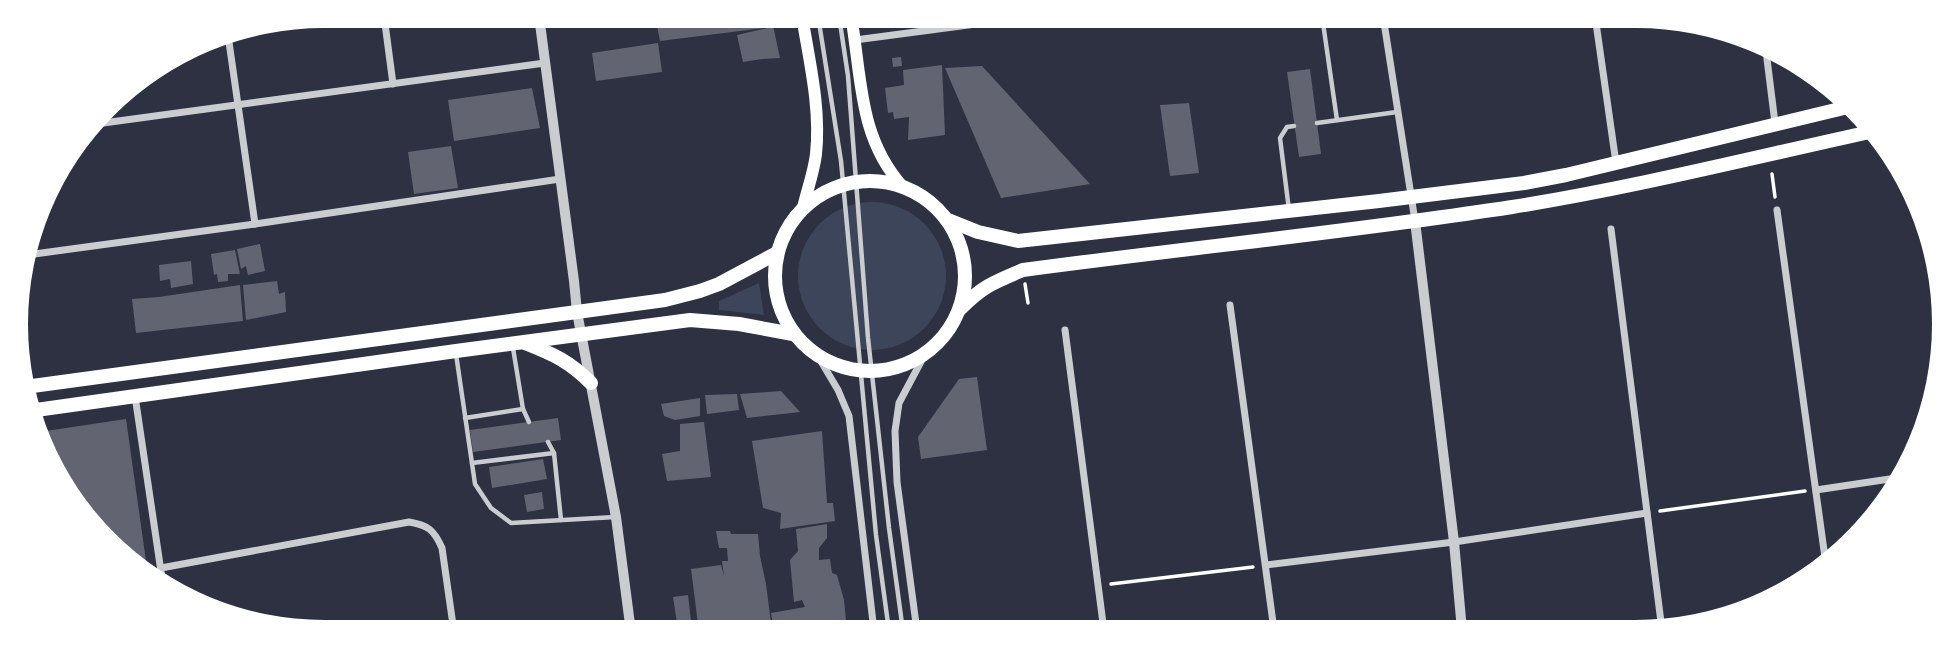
<svg xmlns="http://www.w3.org/2000/svg" width="1960" height="648" viewBox="0 0 1960 648" font-family="'Zilla Slab',serif">
<style>
.green{fill:#3c4559}
.building{fill:#626471}
.lines{fill:none;stroke-linecap:round;stroke-linejoin:round}
.path{stroke:#fff;stroke-width:3.5}
.service{stroke:#caccd0;stroke-width:4.5}
.minor{stroke:#caccd0;stroke-width:7}
.tertiary{stroke:#caccd0;stroke-width:10}
.secondary{stroke:#fff;stroke-width:12}
.primary{stroke:#fff;stroke-width:14}
</style>
<rect width="100%" height="100%" fill="#2d3142"/>
<!-- green -->
<g class="green">
<circle cx="872" cy="276" r="74"/>
<polygon points="759,283 764,315 719,310 719,301"/>
</g>
<!-- building -->
<g class="building">
<polygon points="655,16 771,16 780,58 762,59 743,62 737,35 772,27 660,41"/>
<polygon points="658,43 662,72 596,81 592,53"/>
<polygon points="901,57 902,66 893,67 892,58"/>
<polygon points="942,65 945,135 908,140 909,117 894,119 893,112 888,113 885,88 904,85 903,70"/>
<polygon points="982,66 1090,184 1001,198 945,68"/>
<polygon points="1310,69 1321,154 1299,157 1287,72"/>
<polygon points="532,88 540,128 454,141 448,100"/>
<polygon points="1189,103 1199,173 1170,176 1160,105"/>
<polygon points="451,146 458,188 414,194 408,152"/>
<polygon points="260,244 265,271 248,275 246,266 241,269 237,249"/>
<polygon points="235,250 240,274 228,274 228,281 218,282 217,274 214,275 211,254"/>
<polygon points="191,261 193,284 171,288 170,279 160,281 159,265"/>
<polygon points="277,281 279,294 285,292 286,312 246,320 243,285"/>
<polygon points="240,285 243,321 136,333 132,299 159,297"/>
<polygon points="977,377 987,450 921,459 918,437 959,379"/>
<polygon points="781,391 800,412 747,418 740,394"/>
<polygon points="737,394 739,410 707,414 705,395"/>
<polygon points="700,398 700,416 675,420 664,416 661,404"/>
<polygon points="558,418 561,440 473,452 470,430"/>
<polygon points="126,419 148,575 68,496 39,432"/>
<polygon points="704,422 711,477 667,481 662,454 680,451 680,424"/>
<polygon points="822,431 827,503 833,503 835,521 780,529 781,513 763,508 752,441"/>
<polygon points="543,459 547,479 492,488 489,467"/>
<polygon points="542,492 544,509 527,512 524,495"/>
<polygon points="827,524 827,538 819,548 819,560 830,559 832,573 837,575 844,600 847,631 774,631 771,613 805,607 802,600 794,602 790,560 798,551 796,529"/>
<polygon points="716,531 730,531 731,534 758,534 760,556 766,584 772,631 699,632 691,569 721,565 724,576 722,561 728,561 727,548 719,548"/>
<polygon points="688,595 691,621 677,623 673,597"/>
</g>
<g class="lines">
<!-- path -->
<g class="path">
<polyline points="1772,174 1775,197"/>
<polyline points="1025,284 1028,303"/>
<polyline points="1660,511 1805,491"/>
<polyline points="1111,584 1253,567"/>
</g>
<!-- service -->
<g class="service">
<polyline points="818,16 841,161 876,535 889,631"/>
<polyline points="839,16 848,76 868,338 889,528 903,631"/>
<polyline points="1322,16 1337,120"/>
<polyline points="1317,123 1397,112"/>
<polyline points="1289,210 1280,138 1287,127 1294,126"/>
<polyline points="513,348 523,409 529,422"/>
<polyline points="456,354 475,484 491,508 511,523 615,517"/>
<polyline points="465,418 523,409"/>
<polyline points="548,442 554,453 561,520"/>
<polyline points="472,463 554,453"/>
</g>
<!-- minor -->
<g class="minor">
<polyline points="384,16 393,84"/>
<polyline points="1383,16 1415,221"/>
<polyline points="1595,16 1616,163"/>
<polyline points="228,35 255,224"/>
<polyline points="855,40 1037,16"/>
<polyline points="1766,51 1775,123"/>
<polyline points="96,124 545,63"/>
<polyline points="1777,210 1826,565"/>
<polyline points="1611,229 1662,630"/>
<polyline points="27,255 255,224 560,179"/>
<polyline points="1230,305 1274,630"/>
<polyline points="1065,330 1104,631"/>
<polyline points="819,358 838,390 849,416 874,631"/>
<polyline points="135,396 163,585"/>
<polyline points="1816,490 1903,477"/>
<polyline points="1266,565 1454,542 1647,513"/>
<path d="M161 568 409 522C428 525 434 530 442 548L454 632"/>
<polyline points="917,631 897,482 895,431 899,403 924,356"/>
</g>
<!-- tertiary -->
<g class="tertiary">
<polyline points="539,16 574,281 577,312 616,517 631,632"/>
<polyline points="1415,221 1454,542 1462,630"/>
</g>
<!-- secondary -->
<g class="secondary">
<path d="M802 16C809 60 821 108 816 154 814 172 807 190 803 208"/>
<path d="M851 16C862 78 858 136 902 186"/>
</g>
<!-- primary -->
<g class="primary">
<circle cx="870" cy="276" r="95"/>
<polyline points="948,220 978,232 1018,241 1379,201 1524,183 1566,175 1848,107"/>
<path d="M960 309C983 286 994 282 1023 270 1186 248 1350 232 1512 207 1632 188 1751 158 1870 132"/>
<path d="M525 343C553 354 569 361 591 383"/>
<polyline points="25,387 665,300 700,291 719,284 777,253"/>
<polyline points="29,411 456,351 690,320 739,324 793,334"/>
</g>
</g>
<!-- crop -->
<path d="M0 0H1960V648H0ZM324 28H1636A296 296 0 0 1 1932 324V324A296 296 0 0 1 1636 620H324A296 296 0 0 1 28 324V324A296 296 0 0 1 324 28Z" fill="#fff" fill-rule="evenodd"/>
</svg>
